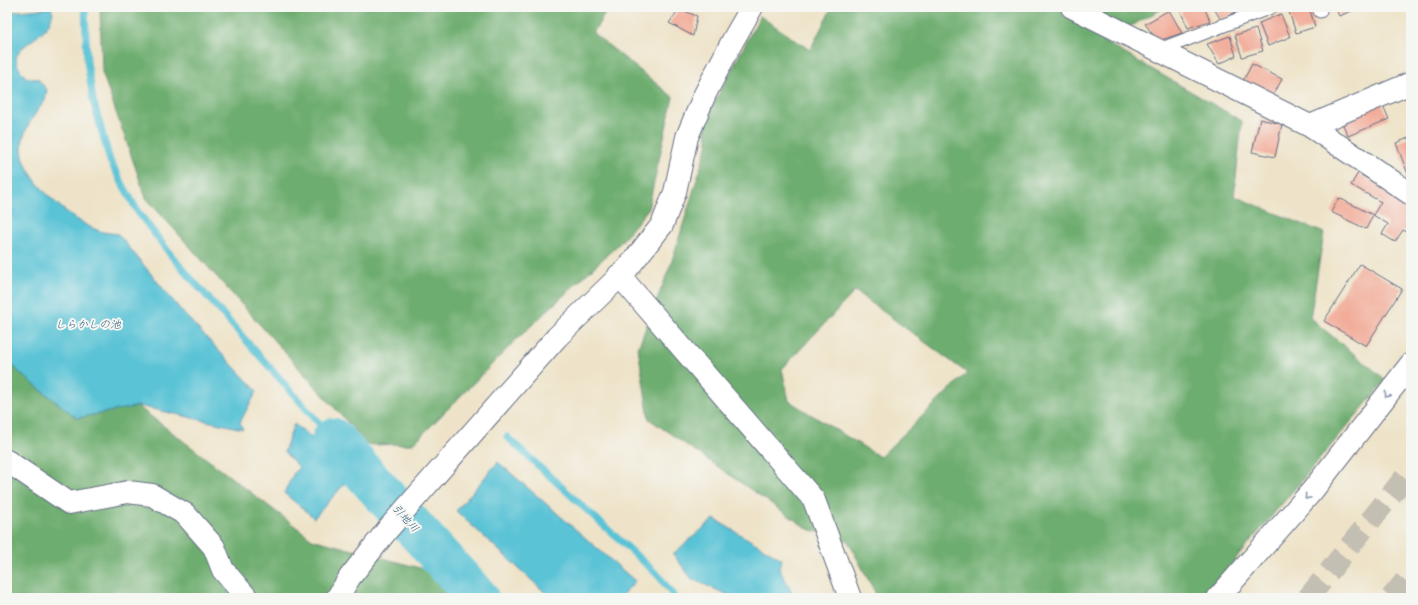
<svg xmlns="http://www.w3.org/2000/svg" width="1418" height="605" viewBox="0 0 1418 605" font-family="Kalam,'Klee One',sans-serif">
<style>
.forest{fill:#6ead70;stroke:#446e67;fill-rule:evenodd}
.water{fill:#5ac3d6;stroke:#3a799a}
.lines{fill:none;stroke-linecap:round;stroke-linejoin:round}
.stream{stroke:#5ac3d6;stroke-width:7}
.river{stroke:#5ac3d6;stroke-width:42}
.building{fill:#f2ac99}
.motorway-tunnel{stroke:#c4bfb3;stroke-width:22;stroke-dasharray:22 11;stroke-linecap:butt}
.service-casing{stroke:#656e83;stroke-width:15}
.minor-casing{stroke:#656e83;stroke-width:24}
.tertiary-casing{stroke:#656e83;stroke-width:24}
.service{stroke:#fff;stroke-width:13}
.minor{stroke:#fff;stroke-width:22}
.tertiary{stroke:#fff;stroke-width:22}
.oneway{stroke:#8d97ae}
.labels{text-anchor:middle;stroke-width:4;stroke-linejoin:round;paint-order:stroke}
.water-label{font-size:11px;font-style:italic;fill:#2e5b82;stroke:#f6f6f2}
</style>
<rect width="100%" height="100%" fill="#f6f6f2"/>
<filter id="ink" filterUnits="userSpaceOnUse"><feTurbulence type="fractalNoise" baseFrequency=".025" numOctaves="2"/><feDisplacementMap in="SourceGraphic" scale="8" xChannelSelector="R" yChannelSelector="G"/><feConvolveMatrix kernelMatrix="1 2 1 2 8 2 1 2 1" color-interpolation-filters="sRGB"/></filter>
<filter id="wash" filterUnits="userSpaceOnUse"><feTurbulence type="fractalNoise" baseFrequency=".012" numOctaves="4" result="noise"/><feDisplacementMap in="SourceGraphic" scale="16" xChannelSelector="R" yChannelSelector="G"/><feGaussianBlur stdDeviation="0.9" result="paint"/><feColorMatrix in="noise" values="0 0 0 0 0 0 0 0 0 0 0 0 0 0 0 0 0 1.4 0 .05"/><feComposite in="paint" operator="in"/></filter>
<g filter="url(#wash)">
<rect width="100%" height="100%" fill="#eee3c8"/>
<!-- forest -->
<g class="forest">
<polygon points="100,7 609,7 593,33 673,97 648,209 622,241 518,338 413,444 368,445 146,198 102,72"/>
<path d="M832 7H1166L1103 41 1242 121 1234 196 1324 233 1310 318 1386 380 1203 598H878L848 541 808 529 649 419 638 348 671 264 708 143 704 122 760 16 810 50ZM855 291 967 373 880 457 789 401 782 369Z"/>
<polygon points="7,259 115,389 312,539 457,578 501,598 7,598"/>
</g>
<!-- water -->
<g class="water">
<path d="M51 8 53 13C51 18 50 24 46 28 31 46 0 51 27 78L38 79 47 90C46 94 46 98 44 102 42 105 39 108 37 111 31 120 22 135 22 145 19 176 70 220 97 230 103 233 111 233 118 234L184 314 257 391 240 422 243 429 139 406 77 418 21 374 7 359V15L10 12Z"/>
<polygon points="294,424 356,471 314,518 284,493 294,473 299,467 284,452"/>
<polygon points="498,462 635,581 620,598 551,598 456,511"/>
<polygon points="714,519 782,559 779,568 795,598 735,598 692,579 673,554"/>
</g>
<g class="lines">
<!-- stream -->
<g class="stream">
<polyline points="85,7 87,61 93,100 110,161 138,212 174,259 333,439 317,453"/>
<polyline points="507,437 659,576 675,598"/>
</g>
<!-- river -->
<polyline class="river" points="333,439 478,598"/>
</g>
<g id="blocks">
<!-- building -->
<g class="building">
<polygon points="1180,7 1204,7 1210,21 1188,28 1179,8"/>
<polygon points="1213,7 1240,7 1241,9 1221,20"/>
<polygon points="1295,7 1309,7 1315,27 1296,33 1288,9"/>
<polygon points="1335,7 1362,7 1339,16"/>
<polygon points="679,9 697,16 693,36 669,23"/>
<polygon points="1169,10 1182,33 1158,41 1145,24"/>
<polygon points="1281,14 1290,37 1268,46 1259,23"/>
<polygon points="1256,29 1263,51 1242,57 1235,35"/>
<polygon points="1230,36 1236,56 1219,64 1207,44"/>
<polygon points="1252,64 1282,79 1273,96 1243,81"/>
<polygon points="1381,101 1389,119 1348,136 1340,118"/>
<polygon points="1260,119 1282,124 1275,157 1252,152"/>
<polygon points="1411,137 1411,182 1396,143"/>
<polygon points="1358,173 1411,204 1411,234 1403,230 1395,242 1382,234 1388,224 1373,215 1381,202 1351,185"/>
<polygon points="1339,198 1373,215 1366,229 1331,212"/>
<polygon points="1360,264 1402,289 1366,346 1324,321"/>
</g>
</g>
</g>
<g filter="url(#ink)">
<use href="#blocks" fill-opacity="0" stroke="#656e83" stroke-width="1"/>
<g class="lines">
<!-- motorway-tunnel -->
<g class="motorway-tunnel">
<polyline points="1308,598 1411,470"/>
<polyline points="1391,598 1411,574"/>
</g>
<!-- service casing -->
<g class="service-casing">
<g id="service">
<polyline points="1319,7 1320,11"/>
<polyline points="1159,50 1271,7"/>
</g>
</g>
<!-- minor casing -->
<g class="minor-casing">
<g id="minor">
<polyline points="1072,7 1310,126 1411,194"/>
<polyline points="1310,126 1411,83"/>
<polyline points="619,275 814,500 850,598"/>
<polyline points="7,461 69,503 128,492 152,495 185,514 214,547 223,570 247,598"/>
<polyline points="1218,598 1312,491 1411,364"/>
</g>
</g>
<!-- tertiary casing -->
<g class="tertiary-casing">
<polyline id="tertiary" points="337,598 350,577 388,529 557,337 627,269 662,225 675,192 687,137 705,94 733,40 752,7"/>
</g>
<!-- service -->
<use href="#service" class="service"/>
<!-- minor -->
<use href="#minor" class="minor"/>
<!-- tertiary -->
<use href="#tertiary" class="tertiary"/>
</g>
<!-- one-way arrows -->
<defs><path id="oneway-chevron" d="M-2-3.5L2.5 0L-2 3.5" fill="none" stroke-width="1.6" stroke-linecap="round" stroke-linejoin="round"/></defs>
<g class="oneway">
<use href="#oneway-chevron" transform="translate(1387 395) rotate(128)"/>
<use href="#oneway-chevron" transform="translate(1307 497) rotate(131)"/>
</g>
</g>
<g class="labels">
<!-- water labels -->
<g class="water-label">
<text x="88" y="328">しらかしの池</text>
<text transform="translate(406 518) rotate(48)" y="4">引地川</text>
</g>
</g>
<!-- margin -->
<rect width="1418" height="605" fill="none" stroke="#f6f6f2" stroke-width="24"/>
</svg>
